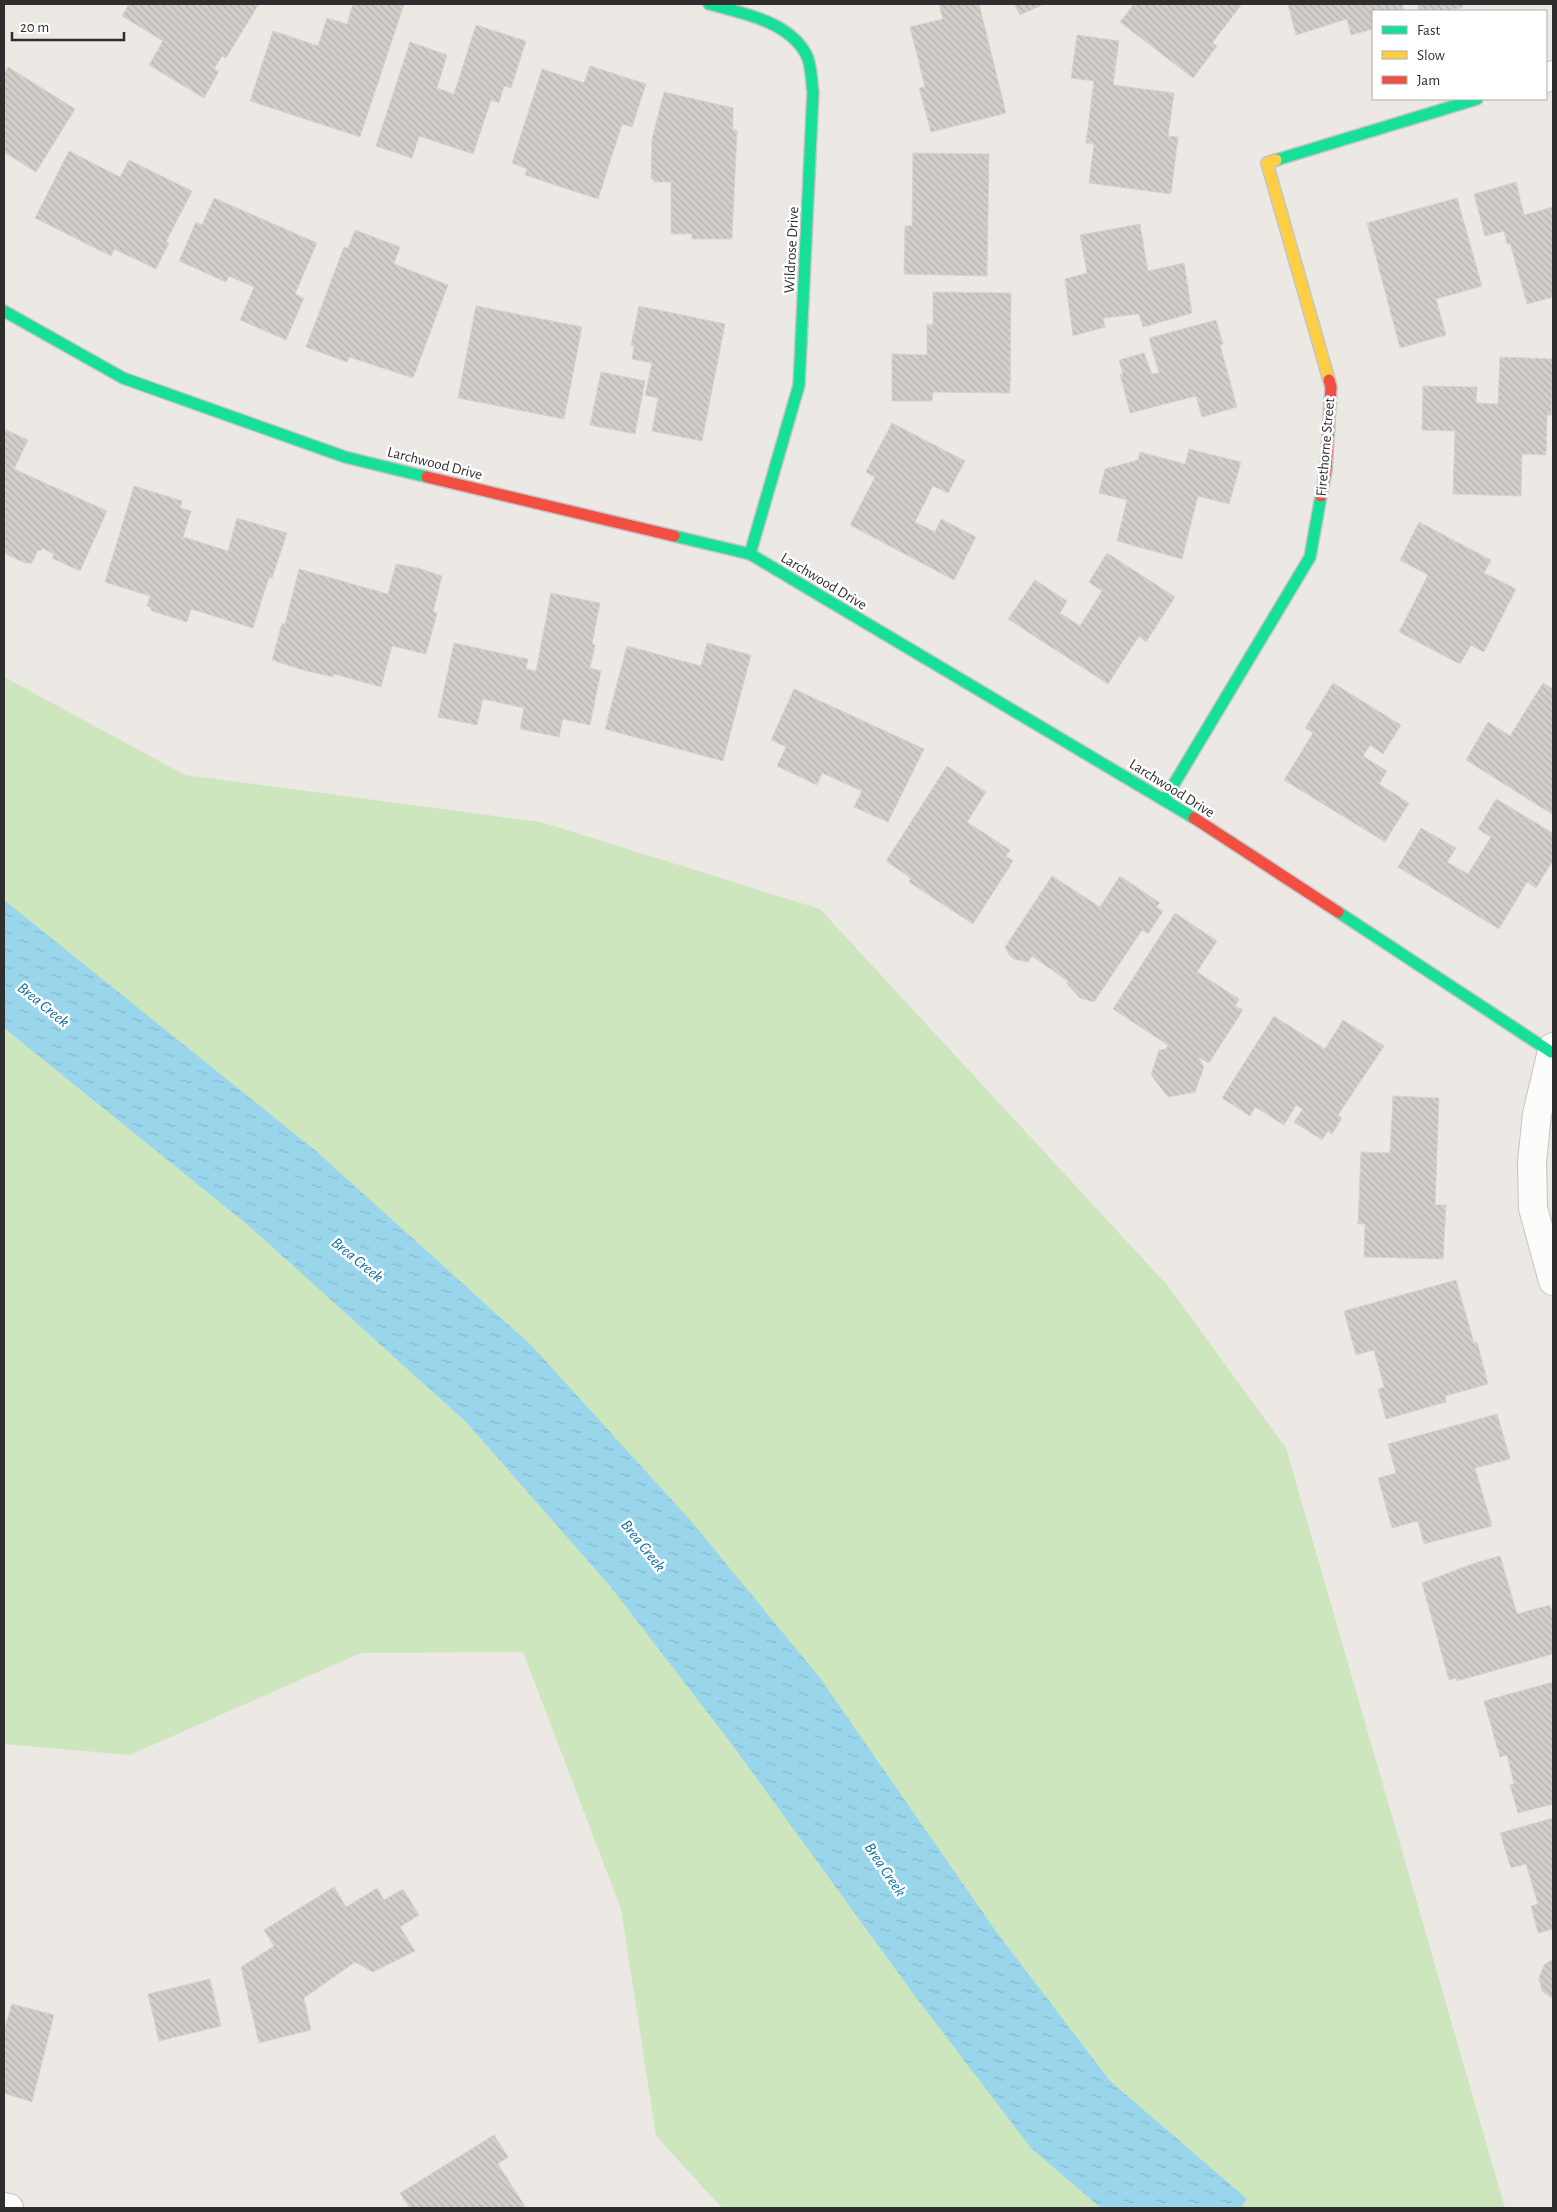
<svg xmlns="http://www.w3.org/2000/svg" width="1557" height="2212" viewBox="0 0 1557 2212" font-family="'Alegreya Sans',sans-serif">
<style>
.grass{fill:#cee6be}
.water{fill:url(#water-ripples)}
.building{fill:url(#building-back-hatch);stroke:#d7d4d0}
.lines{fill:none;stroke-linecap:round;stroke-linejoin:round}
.street-casing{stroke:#c5c4c5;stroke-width:30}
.fast-casing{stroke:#c5c4c5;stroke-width:14}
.slow-casing{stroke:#c5c4c5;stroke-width:14}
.jam-casing{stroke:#c5c4c5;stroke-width:14}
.street{stroke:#fcfcfb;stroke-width:28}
.fast{stroke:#16e098;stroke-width:11}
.slow{stroke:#ffcf43;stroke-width:11}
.jam{stroke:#f24e42;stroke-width:11}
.labels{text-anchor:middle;stroke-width:5;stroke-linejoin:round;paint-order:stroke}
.street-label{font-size:15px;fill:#2e2e2e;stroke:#fff}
.water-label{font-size:16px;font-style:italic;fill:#0d6fa3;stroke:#fff}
</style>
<defs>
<pattern id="water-ripples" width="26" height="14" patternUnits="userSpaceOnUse" patternTransform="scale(1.25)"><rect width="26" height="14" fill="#99d6ec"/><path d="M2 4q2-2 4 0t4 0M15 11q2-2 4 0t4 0" fill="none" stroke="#84b8cb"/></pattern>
<pattern id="building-back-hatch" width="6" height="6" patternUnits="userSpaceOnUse" patternTransform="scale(1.25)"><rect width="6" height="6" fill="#d1cecb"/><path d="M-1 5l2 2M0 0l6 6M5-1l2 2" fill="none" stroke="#b4b1af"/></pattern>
</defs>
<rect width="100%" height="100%" fill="#ece8e4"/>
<!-- grass -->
<polygon class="grass" points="4,677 185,775 541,822 820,909 1168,1286 1286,1448 1505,2208 722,2208 656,2136 621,1909 523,1652 361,1653 130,1755 4,1744"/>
<!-- water -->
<polygon class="water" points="4,900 316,1151 532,1346 691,1521 820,1678 995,1930 1110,2081 1247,2199 1241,2208 1101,2208 1031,2148 912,1992 731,1743 610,1586 466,1422 248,1225 4,1028"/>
<!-- building -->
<g class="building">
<polygon points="129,4 259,4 226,58 222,56 214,69 219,71 204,98 149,65 163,41 122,16"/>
<polygon points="353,4 404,4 360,137 250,101 273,31 318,46 327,18 347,24"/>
<polygon points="939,4 979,4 1006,113 931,132 919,88 925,87 910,27 943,19"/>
<polygon points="1014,4 1044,4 1020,15"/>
<polygon points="1134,4 1242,4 1212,43 1217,46 1193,78 1120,22"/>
<polygon points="1288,4 1402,4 1404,11 1373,11 1373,29 1351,35 1347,19 1296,35"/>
<polygon points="1417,4 1462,4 1463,7 1448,11 1419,11"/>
<polygon points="476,25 526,41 511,88 504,86 499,103 491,100 473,154 419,136 412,158 376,146 410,42 447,55 437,88 454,94"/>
<polygon points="1077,35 1119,41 1113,85 1174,93 1168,136 1178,137 1171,194 1089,183 1094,144 1086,143 1094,81 1071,78"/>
<polygon points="590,66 646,84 632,127 622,124 598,199 525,175 527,169 512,163 542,69 584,83"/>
<polygon points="8,67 75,109 36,172 4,152 4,73"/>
<polygon points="664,92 733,108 733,130 737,130 732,239 692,239 692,234 671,234 671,182 655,182 651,178 652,139"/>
<polygon points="69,151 120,177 129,160 192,191 166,242 169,243 156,269 114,249 111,256 35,218"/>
<polygon points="913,153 989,154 987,276 904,274 905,226 912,226"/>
<polygon points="1516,182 1524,215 1553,207 1553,297 1527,304 1510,243 1507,244 1504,231 1485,236 1474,194"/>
<polygon points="214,198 317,243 295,294 304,298 286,340 240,320 254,287 229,276 226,282 179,261 196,222 202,225"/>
<polygon points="1457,198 1482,286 1436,299 1446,335 1400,348 1367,223"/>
<polygon points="1140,224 1148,271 1184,263 1192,313 1143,327 1139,314 1103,318 1105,327 1073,336 1065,279 1087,273 1080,235"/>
<polygon points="355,230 400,247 394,264 448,285 413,378 349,357 347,362 306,347 344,247 348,248"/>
<polygon points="933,292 1011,293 1010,393 933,392 932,401 892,401 892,354 927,355 927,324 933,325"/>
<polygon points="476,306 582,327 564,419 458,398"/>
<polygon points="639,306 725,324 702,441 652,431 658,398 645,395 652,363 632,359 634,346 631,345"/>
<polygon points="1216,320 1223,344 1220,345 1237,407 1202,417 1196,396 1130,413 1120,374 1123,374 1119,360 1144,353 1152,374 1159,373 1149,338"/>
<polygon points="1500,357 1553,359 1551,415 1547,415 1546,455 1522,454 1521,496 1453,494 1455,431 1422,430 1423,386 1477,387 1476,403 1498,404"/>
<polygon points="601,372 645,381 635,434 590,425"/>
<polygon points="892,423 965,461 948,493 933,486 915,522 935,532 941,519 976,537 954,580 850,525 875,477 866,472"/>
<polygon points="4,429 28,440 14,469 107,511 80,571 52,558 54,554 42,548 41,551 38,550 32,563 25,563 8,555 4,550"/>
<polygon points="1189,449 1241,462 1229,504 1198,496 1182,559 1117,541 1127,500 1099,493 1105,469 1138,460 1140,452 1185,464"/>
<polygon points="134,486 182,501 180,508 191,511 183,537 228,551 237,518 287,533 272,578 269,577 253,628 191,609 187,622 152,611 150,607 147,606 150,596 105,582"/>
<polygon points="1419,522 1491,560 1484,573 1516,589 1484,652 1471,645 1460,664 1399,632 1428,575 1400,560"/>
<polygon points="1107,553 1175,597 1146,642 1139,636 1108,684 1008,619 1035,580 1067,601 1060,613 1080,626 1102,591 1089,582"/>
<polygon points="396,564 418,568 442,576 433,612 437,613 426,654 392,646 381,687 334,674 333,677 303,670 272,660 282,623 285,624 299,569 388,594"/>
<polygon points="551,593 600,603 592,644 595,645 590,668 601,671 590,725 563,719 559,737 520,729 524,708 483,699 477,725 438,717 454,643 528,659 526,669 536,671"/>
<polygon points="707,643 751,655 723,761 605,729 627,646 701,666"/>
<polygon points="1333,683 1401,725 1383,754 1370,745 1363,756 1387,771 1379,784 1409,803 1385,842 1284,780 1313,733 1305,728"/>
<polygon points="1543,683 1553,689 1553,816 1552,814 1466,760 1488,722 1510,736"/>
<polygon points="794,689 924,749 888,822 854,807 862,791 822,773 817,785 777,766 786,747 771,740"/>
<polygon points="947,766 986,792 967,822 1010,850 1006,856 1013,861 973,924 909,882 911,878 886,861"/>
<polygon points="1496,799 1553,833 1553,860 1536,888 1527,882 1499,929 1398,867 1421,828 1456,848 1447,862 1468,874 1491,837 1478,829"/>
<polygon points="1052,876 1100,907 1120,876 1160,903 1156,907 1163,911 1148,934 1142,930 1094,1002 1080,998 1067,984 1068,981 1032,956 1028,962 1014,959 1009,955 1005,947"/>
<polygon points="1175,913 1217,941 1197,972 1239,999 1235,1006 1243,1010 1209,1063 1198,1057 1204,1067 1195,1092 1168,1097 1151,1075 1159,1050 1166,1049 1168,1045 1113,1009"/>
<polygon points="1274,1016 1325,1049 1343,1020 1384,1046 1338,1115 1342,1118 1332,1134 1328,1131 1322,1140 1294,1122 1303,1109 1296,1105 1284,1125 1255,1107 1250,1116 1222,1098"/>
<polygon points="1393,1096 1439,1098 1435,1205 1446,1205 1443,1259 1364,1257 1365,1224 1358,1224 1361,1152 1390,1153"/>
<polygon points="1456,1280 1474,1343 1477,1342 1488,1384 1445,1396 1446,1402 1386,1419 1378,1389 1384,1387 1374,1350 1356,1355 1344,1311"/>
<polygon points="1497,1414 1510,1459 1475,1468 1492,1526 1424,1544 1418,1521 1392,1528 1378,1478 1396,1473 1388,1444"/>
<polygon points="1500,1556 1517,1614 1550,1605 1553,1616 1553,1654 1457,1681 1456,1678 1449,1680 1422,1583 1472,1564"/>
<polygon points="1553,1682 1553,1804 1518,1813 1510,1785 1514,1784 1507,1755 1500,1757 1484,1701"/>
<polygon points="1553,1818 1553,1929 1538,1933 1531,1906 1538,1904 1526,1864 1511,1868 1500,1833"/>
<polygon points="334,1887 346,1907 377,1888 384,1900 403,1889 419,1915 400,1927 415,1951 373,1972 355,1962 304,1998 311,2030 259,2043 241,1967 274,1946 264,1930"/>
<polygon points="1553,1959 1553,1999 1542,1991 1539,1978 1544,1965"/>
<polygon points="210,1979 221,2026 159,2041 148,1994"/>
<polygon points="12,2004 54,2015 32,2102 4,2093 4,2029"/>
<polygon points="494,2135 508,2157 498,2164 526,2208 410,2208 400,2193"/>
</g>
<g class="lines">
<!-- street casing -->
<g class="street-casing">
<g id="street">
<polyline points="1546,78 1553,75"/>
<polyline points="1553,1047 1537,1114 1532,1162 1533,1208 1553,1281"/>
<polyline points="4,2207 9,2208"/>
</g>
</g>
<!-- fast casing -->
<g class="fast-casing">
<g id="fast">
<path d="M709 4C742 13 788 21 806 54 812 65 811 80 813 92L799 385 750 554"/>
<polyline points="1276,160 1477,99"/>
<polyline points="4,311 123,378 345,457 427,477"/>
<polyline points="674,536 750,554 1194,818"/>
<polyline points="1165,799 1310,557 1321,496"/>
<polyline points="1338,912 1551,1052"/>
</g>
</g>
<!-- slow casing -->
<g class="slow-casing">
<polyline id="slow" points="1276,160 1267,163 1329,380"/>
</g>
<!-- jam casing -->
<g class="jam-casing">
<g id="jam">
<polyline points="427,477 674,536"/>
<polyline points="1321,496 1326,470 1331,387 1329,380"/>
<polyline points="1194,818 1338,912"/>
</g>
</g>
<!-- street -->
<use href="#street" class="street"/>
<!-- fast -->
<use href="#fast" class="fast"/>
<!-- slow -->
<use href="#slow" class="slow"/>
<!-- jam -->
<use href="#jam" class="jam"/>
</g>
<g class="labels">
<!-- street labels -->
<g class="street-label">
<text transform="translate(791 250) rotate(-87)" y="5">Wildrose Drive</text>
<text transform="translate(1325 447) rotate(-85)" y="5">Firethorne Street</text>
<text transform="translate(435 463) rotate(14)" y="5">Larchwood Drive</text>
<text transform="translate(824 581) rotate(31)" y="5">Larchwood Drive</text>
<text transform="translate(1172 788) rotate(32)" y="5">Larchwood Drive</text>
</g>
<!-- water labels -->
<g class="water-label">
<text transform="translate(44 1004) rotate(39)" y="6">Brea Creek</text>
<text transform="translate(358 1259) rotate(39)" y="6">Brea Creek</text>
<text transform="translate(644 1545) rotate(51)" y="6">Brea Creek</text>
<text transform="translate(886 1869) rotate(56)" y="6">Brea Creek</text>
</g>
</g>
<!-- border -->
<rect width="1557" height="2212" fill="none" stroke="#2e2e2e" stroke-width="10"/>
<!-- legend -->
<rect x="1372" y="10" width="175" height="90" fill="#ffffff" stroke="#ababab"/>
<rect x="1382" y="26" width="25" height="8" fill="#16e098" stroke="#ababab"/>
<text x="1417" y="35" font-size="15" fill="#2e2e2e">Fast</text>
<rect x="1382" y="51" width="25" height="8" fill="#ffcf43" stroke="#ababab"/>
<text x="1417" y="60" font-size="15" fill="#2e2e2e">Slow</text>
<rect x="1382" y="76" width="25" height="8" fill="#f24e42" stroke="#ababab"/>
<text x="1417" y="85" font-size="15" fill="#2e2e2e">Jam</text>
<!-- scale -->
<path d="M12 32v8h112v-8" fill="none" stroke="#2e2e2e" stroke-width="2.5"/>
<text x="20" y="32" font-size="15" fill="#2e2e2e" stroke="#ffffff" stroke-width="4" paint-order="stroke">20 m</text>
</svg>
